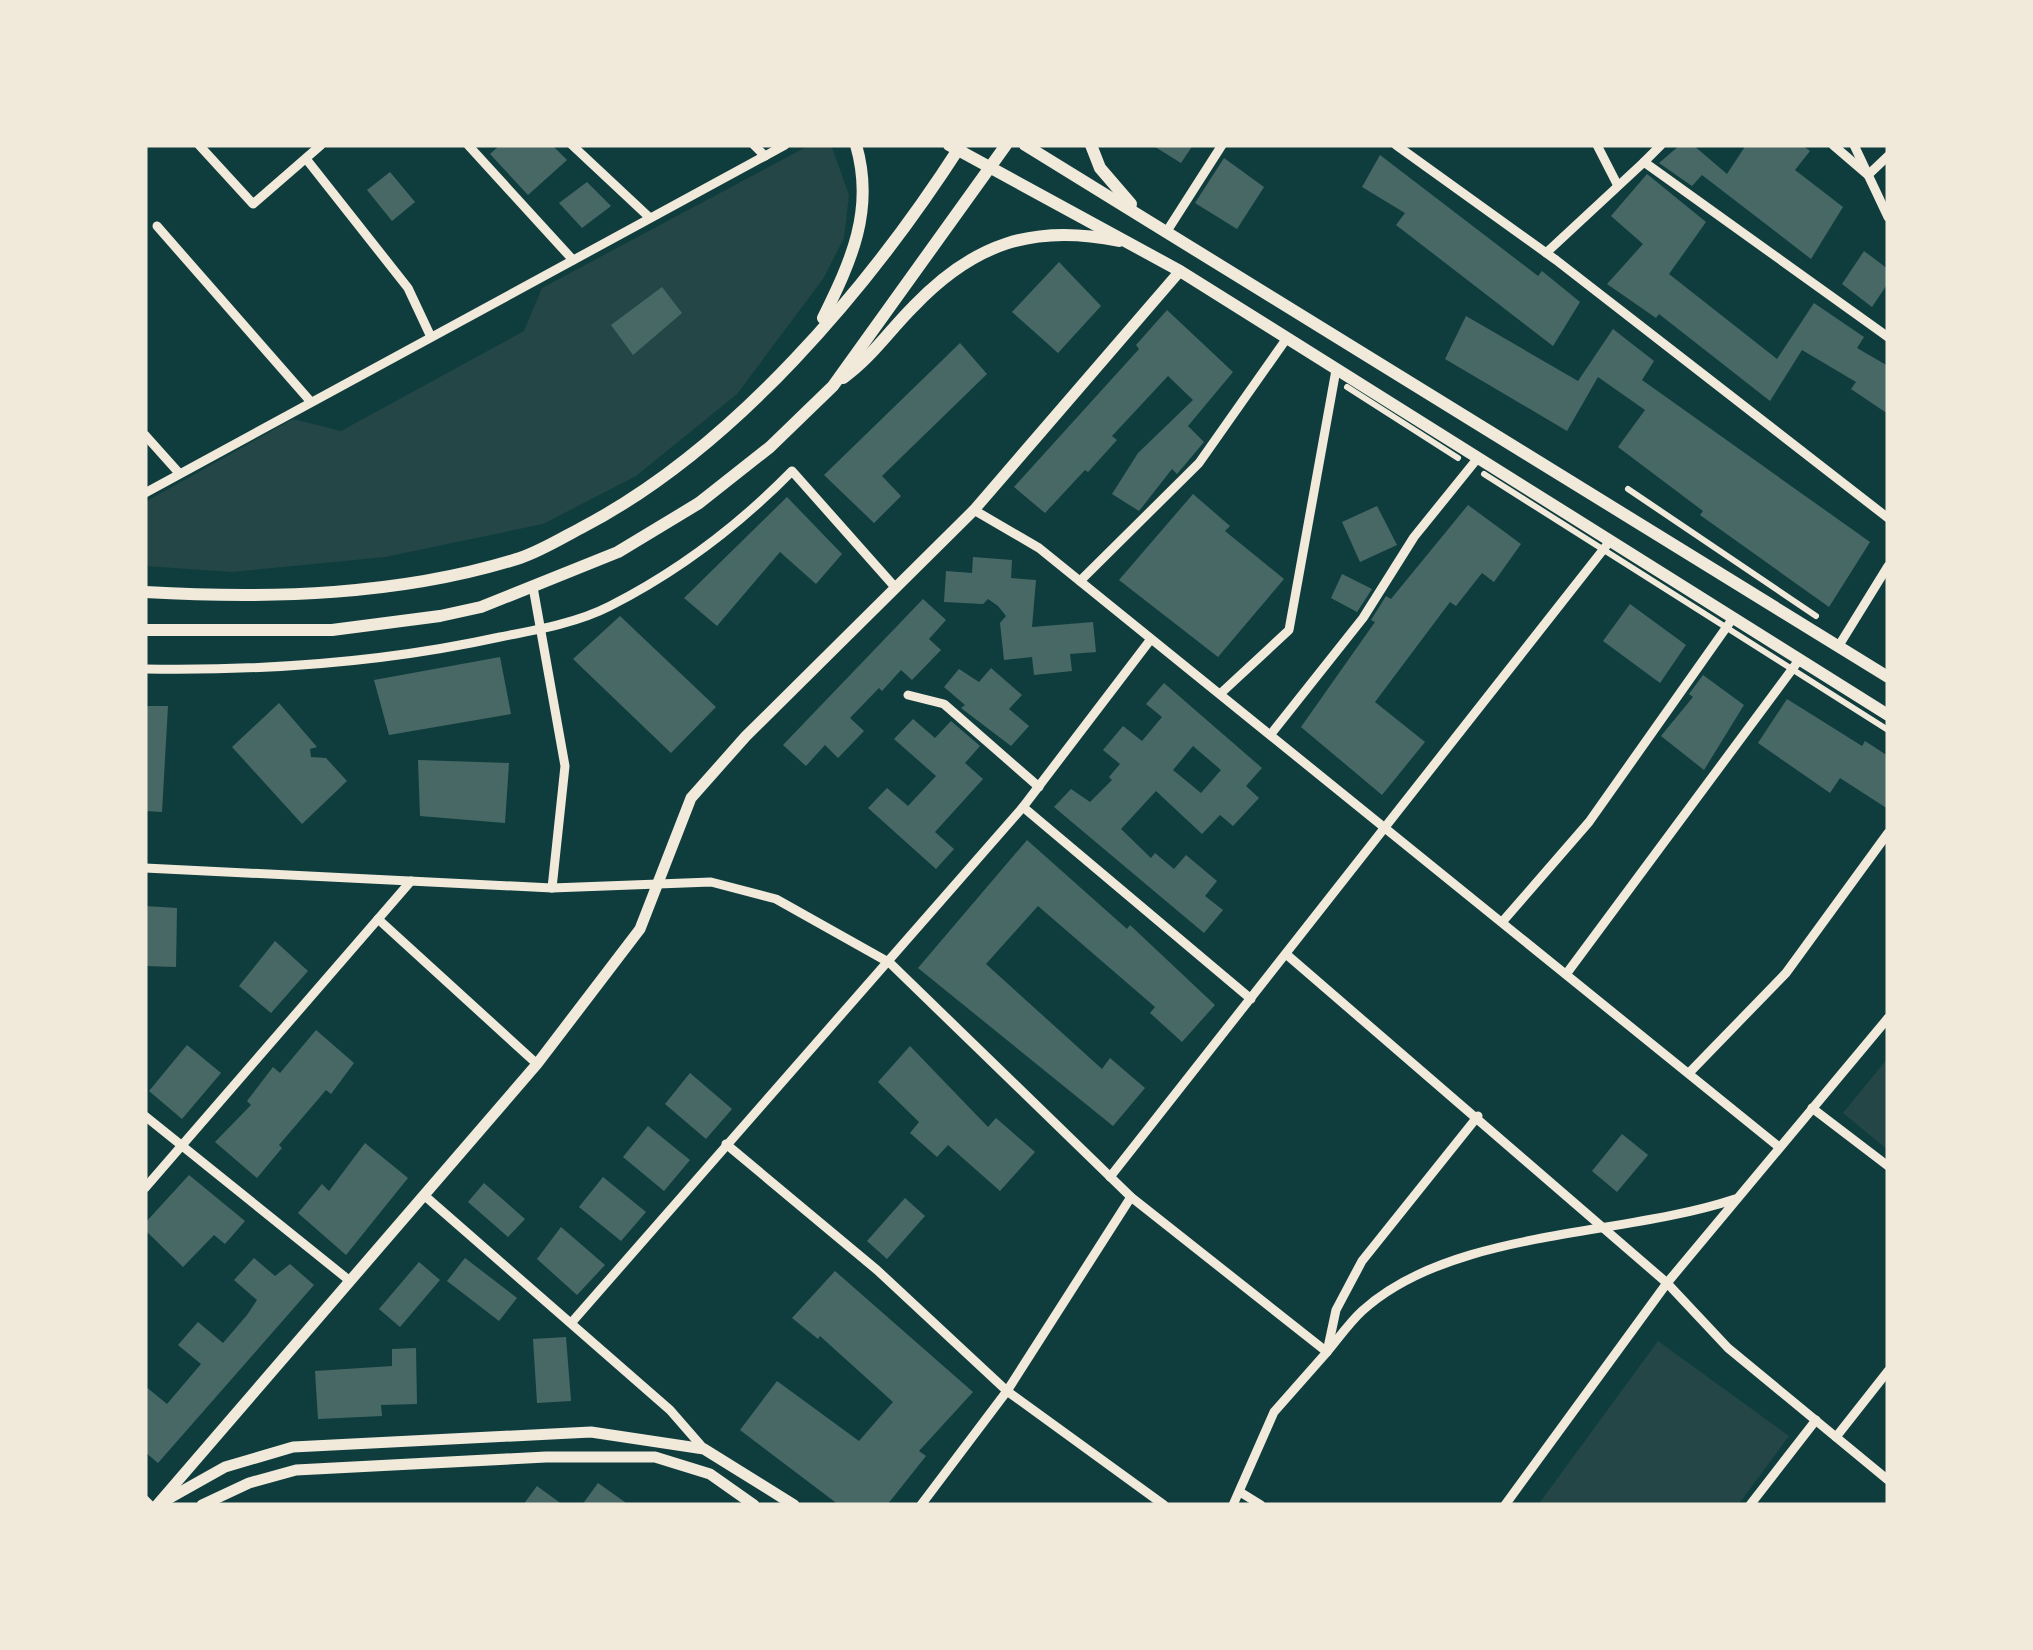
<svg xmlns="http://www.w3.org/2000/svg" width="2033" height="1650" viewBox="0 0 2033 1650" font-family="'Open Sans',sans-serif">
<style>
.green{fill:#244646}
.building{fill:#486865;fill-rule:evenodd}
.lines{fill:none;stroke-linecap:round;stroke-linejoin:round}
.pedestrian{stroke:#f1e9da;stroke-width:6}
.minor{stroke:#f1e9da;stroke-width:9}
.tertiary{stroke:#f1e9da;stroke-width:11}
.secondary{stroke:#f1e9da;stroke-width:12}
</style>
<rect width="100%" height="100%" fill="#0f3d3e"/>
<!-- green -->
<g class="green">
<polygon points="810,145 831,145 849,195 844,238 823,279 737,394 636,476 543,524 385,557 232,572 145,566 145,502 293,419 341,431 524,331 542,288"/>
<polygon points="1888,1058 1888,1150 1843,1113"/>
<polygon points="1658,1341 1789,1436 1738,1505 1538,1505"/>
</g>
<!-- building -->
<g class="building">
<polygon points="500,145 552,145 567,160 528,195 490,154"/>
<polygon points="1152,145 1193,145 1181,163"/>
<polygon points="1680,145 1693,145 1727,174 1746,145 1802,145 1810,151 1795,170 1843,207 1811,259 1702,175 1692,186 1659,163"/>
<polygon points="1380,155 1538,276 1542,271 1580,302 1553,346 1396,225 1405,213 1362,187"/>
<polygon points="1224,158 1264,187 1237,229 1195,203"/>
<polygon points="390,172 415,202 392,221 367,190"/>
<polygon points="1647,174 1706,222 1669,274 1777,359 1814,303 1864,337 1857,348 1888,366 1888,414 1851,389 1856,382 1802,350 1770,401 1659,314 1656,318 1607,284 1643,244 1611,216"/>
<polygon points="587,182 611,206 582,228 559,203"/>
<polygon points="1864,251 1888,269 1888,283 1872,307 1842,284"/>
<polygon points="1059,262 1101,306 1058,353 1012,312"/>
<polygon points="662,287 682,313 633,355 611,325"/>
<polygon points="1167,310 1233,372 1188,426 1204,442 1177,474 1172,469 1139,511 1112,494 1138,453 1193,400 1168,376 1112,436 1117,440 1088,472 1085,470 1045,513 1014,487 1139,349 1136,345"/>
<polygon points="1466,316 1578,381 1613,329 1654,361 1642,380 1870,542 1829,607 1700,515 1703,511 1618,447 1645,410 1598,377 1567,431 1445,359"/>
<polygon points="960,343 987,374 882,476 901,496 874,523 824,475"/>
<polygon points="1193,494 1230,526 1225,531 1284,579 1218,657 1119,580"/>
<polygon points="787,497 842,554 816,584 780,552 717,626 684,598"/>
<polygon points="1468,505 1521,544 1494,582 1482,573 1456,606 1450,602 1375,702 1425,742 1382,795 1301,727 1375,622 1371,620 1386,596 1391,599"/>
<polygon points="1377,506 1397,545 1360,562 1342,522"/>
<polygon points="973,557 1012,560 1011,578 1036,580 1032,627 1093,622 1096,652 1070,654 1072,671 1034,675 1032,657 1004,660 1000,623 1006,616 998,606 988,599 983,604 944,602 946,571 972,573"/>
<polygon points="1342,574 1372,589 1357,612 1331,598"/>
<polygon points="923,599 946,620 929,639 941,650 912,680 901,670 882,691 879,688 850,718 864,731 838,758 825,745 806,766 783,745"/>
<polygon points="1630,604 1686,645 1660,683 1603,641"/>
<polygon points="620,616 716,707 671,753 573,659"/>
<polygon points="500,657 511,714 389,735 374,680"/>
<polygon points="991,668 1022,695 1009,709 1029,726 1011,746 961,708 965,705 944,687 959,669 979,682"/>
<polygon points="1703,675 1744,705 1704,770 1661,736 1693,697 1689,694"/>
<path d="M1164 683 1262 768 1246 786 1259 798 1233 826 1220 815 1202 834 1156 791 1121 829 1151 858 1155 853 1174 869 1186 855 1217 881 1205 896 1223 910 1204 933 1054 807 1071 789 1090 802 1112 780 1109 777 1120 764 1103 750 1123 726 1142 741 1162 717 1146 704ZM1193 746 1221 770 1201 793 1173 770Z"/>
<polygon points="1787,699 1862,746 1865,741 1888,756 1888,809 1840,778 1830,793 1758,743"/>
<polygon points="279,703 317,747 310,749 311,757 326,758 347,781 302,824 232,747"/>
<polygon points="145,706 168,706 162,812 145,811"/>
<polygon points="913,719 935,738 951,721 980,746 965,763 983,779 935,832 954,849 936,869 868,808 887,788 908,806 936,776 894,739"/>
<polygon points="418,760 509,763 505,823 420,816"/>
<polygon points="1027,840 1127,929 1130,925 1215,1005 1182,1042 1150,1013 1155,1007 1038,906 986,964 1102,1069 1110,1058 1145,1088 1113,1126 918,968"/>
<polygon points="145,906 177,908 176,967 145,966"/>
<polygon points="275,941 308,971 271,1013 239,986"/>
<polygon points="316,1030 354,1063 331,1094 326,1090 279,1145 282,1148 257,1178 215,1142 251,1105 247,1101 273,1067 280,1073"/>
<polygon points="187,1045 221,1073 182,1119 149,1091"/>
<polygon points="910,1046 988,1127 996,1118 1035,1152 1000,1191 948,1145 937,1157 910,1133 919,1122 878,1082"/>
<polygon points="690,1073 732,1109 706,1139 665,1104"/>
<polygon points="648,1126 690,1160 664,1191 623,1157"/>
<polygon points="1622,1134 1648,1155 1617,1192 1592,1171"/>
<polygon points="365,1143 408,1178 346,1255 298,1213 322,1184 329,1191"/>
<polygon points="189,1175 245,1221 225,1244 214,1235 183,1267 145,1230 145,1223"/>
<polygon points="603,1177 646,1212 621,1241 579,1207"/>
<polygon points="484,1183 525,1219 508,1237 468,1202"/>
<polygon points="905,1198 925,1216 887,1259 867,1241"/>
<polygon points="561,1227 605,1265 577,1295 537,1259"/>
<polygon points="254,1258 275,1276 290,1264 314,1285 158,1463 145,1452 145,1386 167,1404 201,1364 178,1345 198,1322 223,1343 247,1315 257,1300 234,1280"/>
<polygon points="465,1258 517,1298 499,1321 447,1281"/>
<polygon points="419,1262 440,1280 400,1327 379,1309"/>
<polygon points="835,1271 973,1392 919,1451 926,1456 887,1505 839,1505 740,1430 777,1381 859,1441 893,1402 820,1336 818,1339 792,1318"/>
<polygon points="566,1337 571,1401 537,1403 533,1339"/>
<polygon points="416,1348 417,1404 381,1405 382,1416 318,1419 315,1371 392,1366 392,1349"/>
<polygon points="598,1483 629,1505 582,1505"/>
<polygon points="537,1486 563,1505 523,1505"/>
</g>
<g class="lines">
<!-- pedestrian -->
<g class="pedestrian">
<polyline points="1347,387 1458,458"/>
<polyline points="1484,474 1888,730"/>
<polyline points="1628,489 1816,616"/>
</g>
<!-- minor -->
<g class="minor">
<polyline points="199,145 253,204 321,145"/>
<polyline points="468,145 573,260"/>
<polyline points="572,145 650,218"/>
<polyline points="754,145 765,156"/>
<polyline points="1396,145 1556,260 1888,518"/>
<polyline points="1597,145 1617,184"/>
<polyline points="1661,145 1644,162 1888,337"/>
<polyline points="1833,145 1868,175 1888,156"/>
<polyline points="1854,145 1888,217"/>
<polyline points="307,160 408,288 431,337"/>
<polyline points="157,226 311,402"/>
<polyline points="1167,231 1222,145"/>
<polyline points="1546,253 1644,162"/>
<polyline points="145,435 179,473"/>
<polyline points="145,493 785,145"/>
<polyline points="974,510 1039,548 1779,1147"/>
<polyline points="1080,581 1199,463 1287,338"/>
<polyline points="533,587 565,766 552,888"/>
<polyline points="1838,647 1888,566"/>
<path d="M145 669C266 671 382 663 500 637 536 630 577 623 610 606 679 571 738 526 792 471L894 586"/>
<polyline points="1220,694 1289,630 1336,370"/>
<polyline points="908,695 944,704 1039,787"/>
<polyline points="1271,734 1363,618 1414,537 1477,459"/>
<polyline points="1023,807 1251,999"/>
<path d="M145 868 552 888 711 882 776 899 890 963 1131 1197 1327 1352C1338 1339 1349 1323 1362 1311 1452 1229 1622 1237 1735 1199"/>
<polyline points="378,919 537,1064"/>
<polyline points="1503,921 1589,822 1733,618"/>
<polyline points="1286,954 1667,1283 1728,1348 1888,1480"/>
<polyline points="1567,973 1799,660"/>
<polyline points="1689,1073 1786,973 1888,833"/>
<polyline points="1812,1108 1888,1166"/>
<polyline points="145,1116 350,1281"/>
<polyline points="726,1144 877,1270 1007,1391 1164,1505"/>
<polyline points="1110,1177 1610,541"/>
<polyline points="145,1188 411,881"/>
<polyline points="425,1196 670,1410 704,1449"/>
<polyline points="572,1322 1023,807 1151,639"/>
<polyline points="1836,1437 1888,1371"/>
<polyline points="1240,1492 1261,1505"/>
<polyline points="145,1500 150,1505"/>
<polyline points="921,1505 1007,1391 1131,1197"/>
<polyline points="1233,1505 1274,1412 1327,1352 1336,1310 1362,1261 1478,1116"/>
<polyline points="1505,1505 1667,1283 1888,1018"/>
<polyline points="1750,1505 1816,1420"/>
</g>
<!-- tertiary -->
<g class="tertiary">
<polyline points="168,1499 225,1467 293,1447 591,1432 704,1449 794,1505"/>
<polyline points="157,1505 537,1064 640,929 691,798 746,736 974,510 1180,271"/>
<polyline points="202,1505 249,1483 296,1470 546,1457 655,1457 710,1474 754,1505"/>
</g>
<!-- secondary -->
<g class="secondary">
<polyline points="949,145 1180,271 1888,715"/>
<polyline points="1025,145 1888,677"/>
<polyline points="1091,145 1100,168 1131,204"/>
<path d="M823 318C851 261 875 210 856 145"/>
<path d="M843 378C871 358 889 331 913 307 973 244 1033 223 1119 241"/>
<path d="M145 592C269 599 400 596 520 558 541 551 562 538 581 528 733 449 869 288 961 145"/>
<polyline points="145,630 332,630 440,616 481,607 618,552 699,503 770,447 833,386 1006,145"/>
</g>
</g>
<!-- border -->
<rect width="2033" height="1650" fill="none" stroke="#f1e9da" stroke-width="295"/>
</svg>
